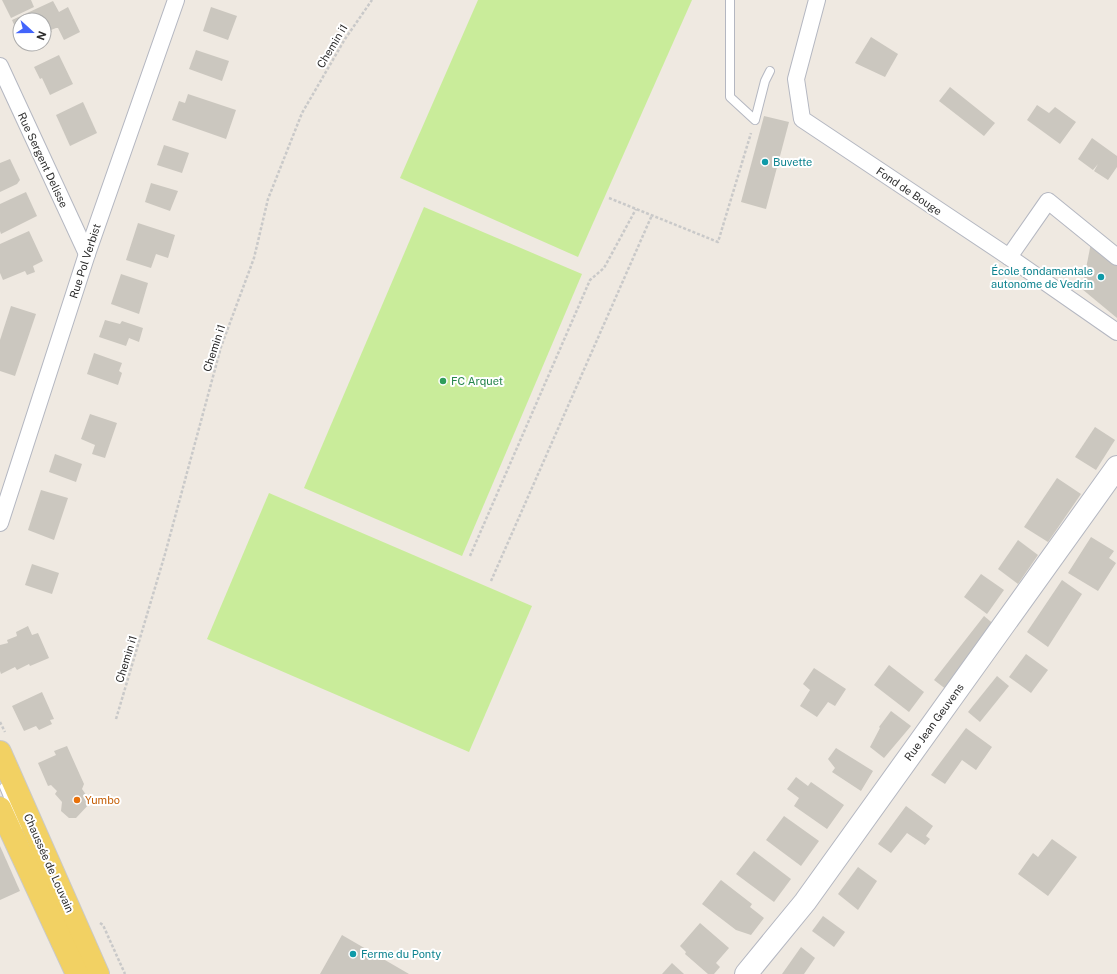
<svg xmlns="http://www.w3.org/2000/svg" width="1117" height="974" viewBox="0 0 1117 974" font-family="'Public Sans',sans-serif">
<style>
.pitch{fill:#c9ec9a}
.building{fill:#cbc7bf}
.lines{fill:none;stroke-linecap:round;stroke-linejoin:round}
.lane-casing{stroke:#b4b7c1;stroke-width:10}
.street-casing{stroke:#b4b7c1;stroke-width:18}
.secondary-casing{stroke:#b4b7c1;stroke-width:24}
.primary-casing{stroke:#c9c9c9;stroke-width:24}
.path{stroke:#c9c9c9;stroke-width:2.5;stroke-dasharray:3 2;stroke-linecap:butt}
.lane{stroke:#fff;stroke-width:8}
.street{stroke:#fff;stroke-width:16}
.secondary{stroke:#fff;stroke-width:22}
.primary{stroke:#f2d163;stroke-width:22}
.culture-dot{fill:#0f9aa8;stroke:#fff;stroke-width:1.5}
.leisure-dot{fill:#2e9e5b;stroke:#fff;stroke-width:1.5}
.food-dot{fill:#e8710a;stroke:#fff;stroke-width:1.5}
.labels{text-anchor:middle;stroke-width:4;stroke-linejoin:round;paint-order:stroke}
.street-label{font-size:11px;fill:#2e2e2e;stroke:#fff}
.culture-label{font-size:11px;fill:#0d838f;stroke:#fff;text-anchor:start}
.leisure-label{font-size:11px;fill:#27864d;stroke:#fff;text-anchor:start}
.food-label{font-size:11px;fill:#c56008;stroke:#fff;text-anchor:start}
</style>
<rect width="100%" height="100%" fill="#efe9e1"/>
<!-- pitch -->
<g class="pitch">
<polygon points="478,0 692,0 578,257 400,178"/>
<polygon points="424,207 582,274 462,556 304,488"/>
<polygon points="269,493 532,606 469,752 207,639"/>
</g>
<!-- building -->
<g class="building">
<polygon points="2,0 31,0 34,7 11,18"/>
<polygon points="53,1 59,12 68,7 80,32 64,40 58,28 56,28 51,30 52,32 44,36 44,20 20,20 20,38 12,20"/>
<polygon points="211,7 237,16 228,40 203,31"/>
<polygon points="871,37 898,54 885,77 855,63"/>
<polygon points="196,50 229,61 222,81 189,69"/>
<polygon points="59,55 73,84 50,95 42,78 40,79 34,67"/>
<polygon points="950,87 995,123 984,136 939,101"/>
<polygon points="188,94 236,110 226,139 172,120 179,101 185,103"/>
<polygon points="83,102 97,133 70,146 56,115"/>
<polygon points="1037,105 1049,113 1055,107 1076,122 1060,144 1027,120"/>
<polygon points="764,116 789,122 766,209 741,202"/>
<polygon points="1092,138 1117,156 1117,167 1108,180 1094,171 1098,164 1093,170 1078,159"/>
<polygon points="164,145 189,153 182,173 157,165"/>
<polygon points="10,159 20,180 17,184 0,192 0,163"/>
<polygon points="151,183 178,191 170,211 145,202"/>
<polygon points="26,192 37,216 1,234 0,231 0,204"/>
<polygon points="138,223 175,235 168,258 156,254 151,268 126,260"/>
<polygon points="29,231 43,261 33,266 35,272 27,275 25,271 3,280 0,273 0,244"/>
<polygon points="1091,243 1117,265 1117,318 1082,289"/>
<polygon points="121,274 148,283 139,314 111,304"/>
<polygon points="11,306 36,314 15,376 0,371 0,340"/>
<polygon points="105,320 120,324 122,321 143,328 139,342 129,338 126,346 99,337"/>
<polygon points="94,353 122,363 119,371 122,373 118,385 87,374"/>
<polygon points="90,414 117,423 105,458 92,454 95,445 81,439"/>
<polygon points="1095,427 1115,440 1096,470 1075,457"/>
<polygon points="55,454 82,464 76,482 49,472"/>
<polygon points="1057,478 1081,494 1048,542 1024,527"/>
<polygon points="41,490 68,498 54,540 28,530"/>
<polygon points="1091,537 1114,551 1109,558 1116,563 1098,591 1068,573"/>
<polygon points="1018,540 1038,555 1018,584 998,569"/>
<polygon points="32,564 59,573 52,594 25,585"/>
<polygon points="981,574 1004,590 987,614 964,597"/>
<polygon points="1062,580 1082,594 1048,647 1027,632"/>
<polygon points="984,616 996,626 947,690 934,680"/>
<polygon points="28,626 32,635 38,633 49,658 30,666 29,664 17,670 15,667 1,674 0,671 0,645 8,643 7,640 17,636 16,632"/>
<polygon points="1026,654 1048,670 1031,693 1009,677"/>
<polygon points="889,665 924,692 909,712 874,685"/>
<polygon points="814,668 846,689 835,706 828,702 817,717 800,706 810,690 803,684"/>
<polygon points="997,676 1009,686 980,722 968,712"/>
<polygon points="42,692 54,719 50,720 52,724 39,730 36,726 24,731 12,706"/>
<polygon points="891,711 911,726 884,758 870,747 880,728 879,727"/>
<polygon points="966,728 992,747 976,770 962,760 945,784 931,775"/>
<polygon points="67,746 84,784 82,789 91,802 76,818 69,818 61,811 62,802 55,794 57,791 51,785 48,786 38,763 56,755 54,751"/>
<polygon points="836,748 873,771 861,791 832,772 835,768 828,759"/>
<polygon points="796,777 808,786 811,782 844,805 827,829 794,806 799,798 787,789"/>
<polygon points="906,806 933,826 926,836 930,839 925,845 907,833 891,853 878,844"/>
<polygon points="784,816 819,841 801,866 766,840"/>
<polygon points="1052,839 1077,857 1048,896 1018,874 1033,853 1038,857"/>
<polygon points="0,846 20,891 0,900"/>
<polygon points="754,851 791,879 774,902 736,874"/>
<polygon points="858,867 877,881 858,910 838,894"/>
<polygon points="721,880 752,904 750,907 764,918 751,935 736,930 702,904 720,881"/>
<polygon points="823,916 845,932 834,947 812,931"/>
<polygon points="700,923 729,948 716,963 720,967 714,974 708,974 685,954 686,952 680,946"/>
<polygon points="342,935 409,974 320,974"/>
<polygon points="801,947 815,958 804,974 782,974"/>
<polygon points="672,963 684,974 662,974"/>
</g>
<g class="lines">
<!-- lane casing -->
<g class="lane-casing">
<g id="lane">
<polyline points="730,0 730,97 755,120 765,81 770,71"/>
<polyline points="4,787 20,826"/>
</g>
</g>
<!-- street casing -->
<g class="street-casing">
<g id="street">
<polyline points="817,0 796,79 802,119 1009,257 1117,332"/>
<polyline points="0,66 87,254"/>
<polyline points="1009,257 1048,201 1117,257"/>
<polyline points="0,523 87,254 176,0"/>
</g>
</g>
<!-- secondary casing -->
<g class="secondary-casing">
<polyline id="secondary" points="746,974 805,902 1117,467"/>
</g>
<!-- primary casing -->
<g class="primary-casing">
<g id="primary">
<polyline points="0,752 98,974"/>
<polyline points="0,808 77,974"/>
</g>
</g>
<!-- path -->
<g class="path">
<polyline points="609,198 718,242 751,133"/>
<polyline points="470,556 590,280 604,268 636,209"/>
<polyline points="491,581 652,215"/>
<polyline points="116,719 165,554 221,347 254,258 268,199 302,113 345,39 372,0"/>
<polyline points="0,722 5,732"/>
<polyline points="100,923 103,925 125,974"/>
</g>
<!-- lane -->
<use href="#lane" class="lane"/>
<!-- street -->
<use href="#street" class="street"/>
<!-- secondary -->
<use href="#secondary" class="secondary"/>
<!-- primary -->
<use href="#primary" class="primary"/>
</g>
<!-- markers -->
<g class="culture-dot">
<circle cx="765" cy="162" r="4"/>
<circle cx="1101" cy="277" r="4"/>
<circle cx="353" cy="954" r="4"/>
</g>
<circle class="leisure-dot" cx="443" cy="381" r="4"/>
<circle class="food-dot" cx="77" cy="800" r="4"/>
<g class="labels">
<!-- street labels -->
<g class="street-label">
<text transform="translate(332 46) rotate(-59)" y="4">Chemin i1</text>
<text transform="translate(43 160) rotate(65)" y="4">Rue Sergent Delisse</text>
<text transform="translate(909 191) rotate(34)" y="4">Fond de Bouge</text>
<text transform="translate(85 261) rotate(-72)" y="4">Rue Pol Verbist</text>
<text transform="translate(214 348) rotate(-72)" y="4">Chemin i1</text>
<text transform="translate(126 659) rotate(-73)" y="4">Chemin i1</text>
<text transform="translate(934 722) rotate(-54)" y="4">Rue Jean Geuvens</text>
<text transform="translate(49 863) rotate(66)" y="4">Chaussée de Louvain</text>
</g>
<!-- culture labels -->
<g class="culture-label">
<text x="773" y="166">Buvette</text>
<text x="1093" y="275" text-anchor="end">École fondamentale<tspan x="1093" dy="13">autonome de Vedrin</tspan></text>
<text x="361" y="958">Ferme du Ponty</text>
</g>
<!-- leisure labels -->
<g class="leisure-label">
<text x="451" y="385">FC Arquet</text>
</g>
<!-- food labels -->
<g class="food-label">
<text x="85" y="804">Yumbo</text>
</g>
</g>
<!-- north arrow -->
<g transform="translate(32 32) rotate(111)"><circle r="19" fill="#ffffff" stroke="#ababab"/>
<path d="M0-3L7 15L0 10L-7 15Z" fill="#4264fb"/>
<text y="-6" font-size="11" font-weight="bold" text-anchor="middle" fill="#2e2e2e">N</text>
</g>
</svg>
